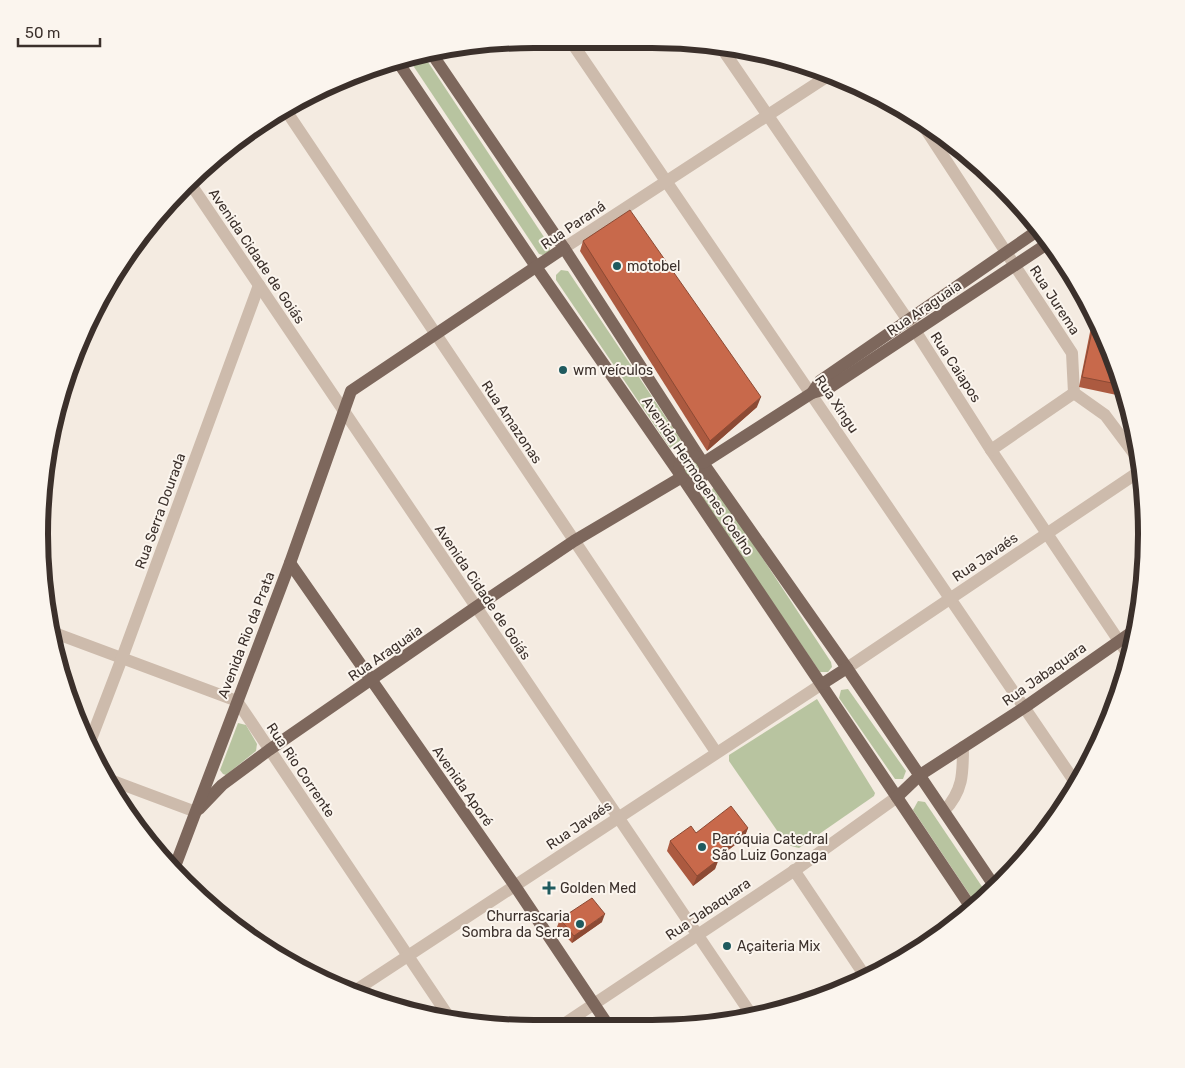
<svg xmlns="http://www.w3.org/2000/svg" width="1185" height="1068" viewBox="0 0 1185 1068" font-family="Rubik,sans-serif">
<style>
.green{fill:#b8c4a0}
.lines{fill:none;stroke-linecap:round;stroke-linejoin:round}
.minor{stroke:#cdbbac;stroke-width:12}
.major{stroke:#7d675c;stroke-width:12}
.wall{fill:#ac5a40}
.shaded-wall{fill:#8c4a34}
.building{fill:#c8694b;stroke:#8c4a34}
.poi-dot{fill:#1f5a5e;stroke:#fbf5ee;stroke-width:2}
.labels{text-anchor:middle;stroke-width:4;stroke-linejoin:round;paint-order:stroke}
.street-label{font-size:14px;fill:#3b302b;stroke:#fbf5ee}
.poi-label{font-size:14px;fill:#3b302b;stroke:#fbf5ee;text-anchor:start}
.rim{fill:none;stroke:#3b302b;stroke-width:6}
</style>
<rect width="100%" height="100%" fill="#f4ebe1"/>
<!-- green -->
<g class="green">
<polygon points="422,53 550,246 550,251 543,255 539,254 408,58"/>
<polygon points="561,270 568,271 681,440 670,448 556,280 556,275"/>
<circle cx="692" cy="469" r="11"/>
<polygon points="715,486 831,662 832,667 828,672 820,672 701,497 707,495"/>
<polygon points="848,689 906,771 903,779 895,779 839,698 841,690"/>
<polygon points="817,699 875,793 874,796 799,848 787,845 729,761 729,755"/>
<polygon points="238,723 246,725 257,744 256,751 226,775 223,774 220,770"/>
<polygon points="918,801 925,802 987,894 976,904 913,810"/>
</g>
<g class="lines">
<!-- minor -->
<g class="minor">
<polyline points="570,40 1077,785"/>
<polyline points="721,47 916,332 991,450 1129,656"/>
<polyline points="285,109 716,752"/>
<polyline points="919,119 1072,353 1074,393 1105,415 1138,459"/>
<polyline points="190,183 753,1017"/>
<polyline points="564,248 831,74"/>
<polyline points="991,450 1074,393"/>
<polyline points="52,632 237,701 451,1020"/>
<polyline points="847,668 1140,471"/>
<polyline points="88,747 122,658 259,285"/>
<polyline points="105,778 196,812"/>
<path d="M944 811C963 791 963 774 963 747"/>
<polyline points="794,870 867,979"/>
<polyline points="353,992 822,684"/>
<polyline points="558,1028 798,868 897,797"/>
</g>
<!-- major -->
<g class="major">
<polyline points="430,51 564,248 703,463 847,668 995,887"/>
<polyline points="398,62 537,268 682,477 972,909"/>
<polyline points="812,393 820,381 1040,229"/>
<circle cx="692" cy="469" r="13"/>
<polyline points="703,463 812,393 829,388 1050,242"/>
<polyline points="290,563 515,886 610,1028"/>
<polyline points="822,684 847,668"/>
<polyline points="897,797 920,775 1025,707 1135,630"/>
<polyline points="199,809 222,785 269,750 476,607 574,541 682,477"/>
<polyline points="174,869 290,563 351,391 564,248"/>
</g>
</g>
<!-- wall -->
<g class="wall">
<polygon points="583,241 757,407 707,451 580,251"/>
<polygon points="1094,322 1098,323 1126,397 1079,387 1090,332"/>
<polygon points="748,828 744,838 718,858 715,869 693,886 667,851 670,841 696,833"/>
<polygon points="560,919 602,922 572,943 557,927"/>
</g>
<!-- shaded-wall -->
<g class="shaded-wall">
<polygon points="761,397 757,407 707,451 710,441"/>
<polygon points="748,828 744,838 711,863 715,853"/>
<polygon points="719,859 715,869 693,886 697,876"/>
<polygon points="605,914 602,922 572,943 574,936"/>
</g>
<!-- building -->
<g class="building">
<polygon points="630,210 761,397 710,441 583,241"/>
<polygon points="1094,322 1098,323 1122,385 1082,377"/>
<polygon points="731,806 748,828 715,853 719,859 697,876 670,841 691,826 696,833"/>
<polygon points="592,898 605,914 574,936 560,919"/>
</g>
<!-- markers -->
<g class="poi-dot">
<circle cx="617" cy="266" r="5"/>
<circle cx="563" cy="370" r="5"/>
<circle cx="702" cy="847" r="5"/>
<path d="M546.5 880.5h5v5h5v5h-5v5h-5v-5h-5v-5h5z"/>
<circle cx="580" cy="924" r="5"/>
<circle cx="727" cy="946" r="5"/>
</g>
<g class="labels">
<!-- street labels -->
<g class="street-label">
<text transform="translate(573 225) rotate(-34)" y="5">Rua Paraná</text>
<text transform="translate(257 256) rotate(56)" y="5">Avenida Cidade de Goiás</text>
<text transform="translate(1055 300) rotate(57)" y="5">Rua Jurema</text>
<text transform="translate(924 308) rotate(-34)" y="5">Rua Araguaia</text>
<text transform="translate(956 367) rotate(57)" y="5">Rua Caiapos</text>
<text transform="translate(837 404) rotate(56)" y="5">Rua Xingu</text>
<text transform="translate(512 422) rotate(56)" y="5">Rua Amazonas</text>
<text transform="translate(698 476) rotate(56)" y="5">Avenida Hermogenes Coelho</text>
<text transform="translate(160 511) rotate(-70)" y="5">Rua Serra Dourada</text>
<text transform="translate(985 557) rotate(-34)" y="5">Rua Javaés</text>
<text transform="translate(483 592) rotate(56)" y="5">Avenida Cidade de Goiás</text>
<text transform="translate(246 635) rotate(-69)" y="5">Avenida Rio da Prata</text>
<text transform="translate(385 653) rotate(-35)" y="5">Rua Araguaia</text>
<text transform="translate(1044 674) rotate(-35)" y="5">Rua Jabaquara</text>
<text transform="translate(301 770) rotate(56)" y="5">Rua Rio Corrente</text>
<text transform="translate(463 786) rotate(55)" y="5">Avenida Aporé</text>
<text transform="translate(579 825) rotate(-34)" y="5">Rua Javaés</text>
<text transform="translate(708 909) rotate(-34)" y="5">Rua Jabaquara</text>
</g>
<!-- poi labels -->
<g class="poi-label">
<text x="627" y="271">motobel</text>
<text x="573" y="375">wm veículos</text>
<text x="712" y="844">Paróquia Catedral<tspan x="712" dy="16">São Luiz Gonzaga</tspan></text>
<text x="560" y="893">Golden Med</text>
<text x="570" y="921" text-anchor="end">Churrascaria<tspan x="570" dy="16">Sombra da Serra</tspan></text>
<text x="737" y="951">Açaiteria Mix</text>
</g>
</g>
<!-- crop -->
<path d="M0 0H1185V1068H0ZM534 48H652A486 486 0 0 1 1138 534V534A486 486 0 0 1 652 1020H534A486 486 0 0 1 48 534V534A486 486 0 0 1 534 48Z" fill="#fbf5ee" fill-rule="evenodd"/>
<path class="rim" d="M534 48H652A486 486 0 0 1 1138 534V534A486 486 0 0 1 652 1020H534A486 486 0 0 1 48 534V534A486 486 0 0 1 534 48Z"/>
<!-- scale -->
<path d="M18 38v8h82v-8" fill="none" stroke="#3b302b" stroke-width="2.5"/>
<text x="25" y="38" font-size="15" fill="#3b302b" stroke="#fbf5ee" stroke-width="4" paint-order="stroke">50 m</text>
</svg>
